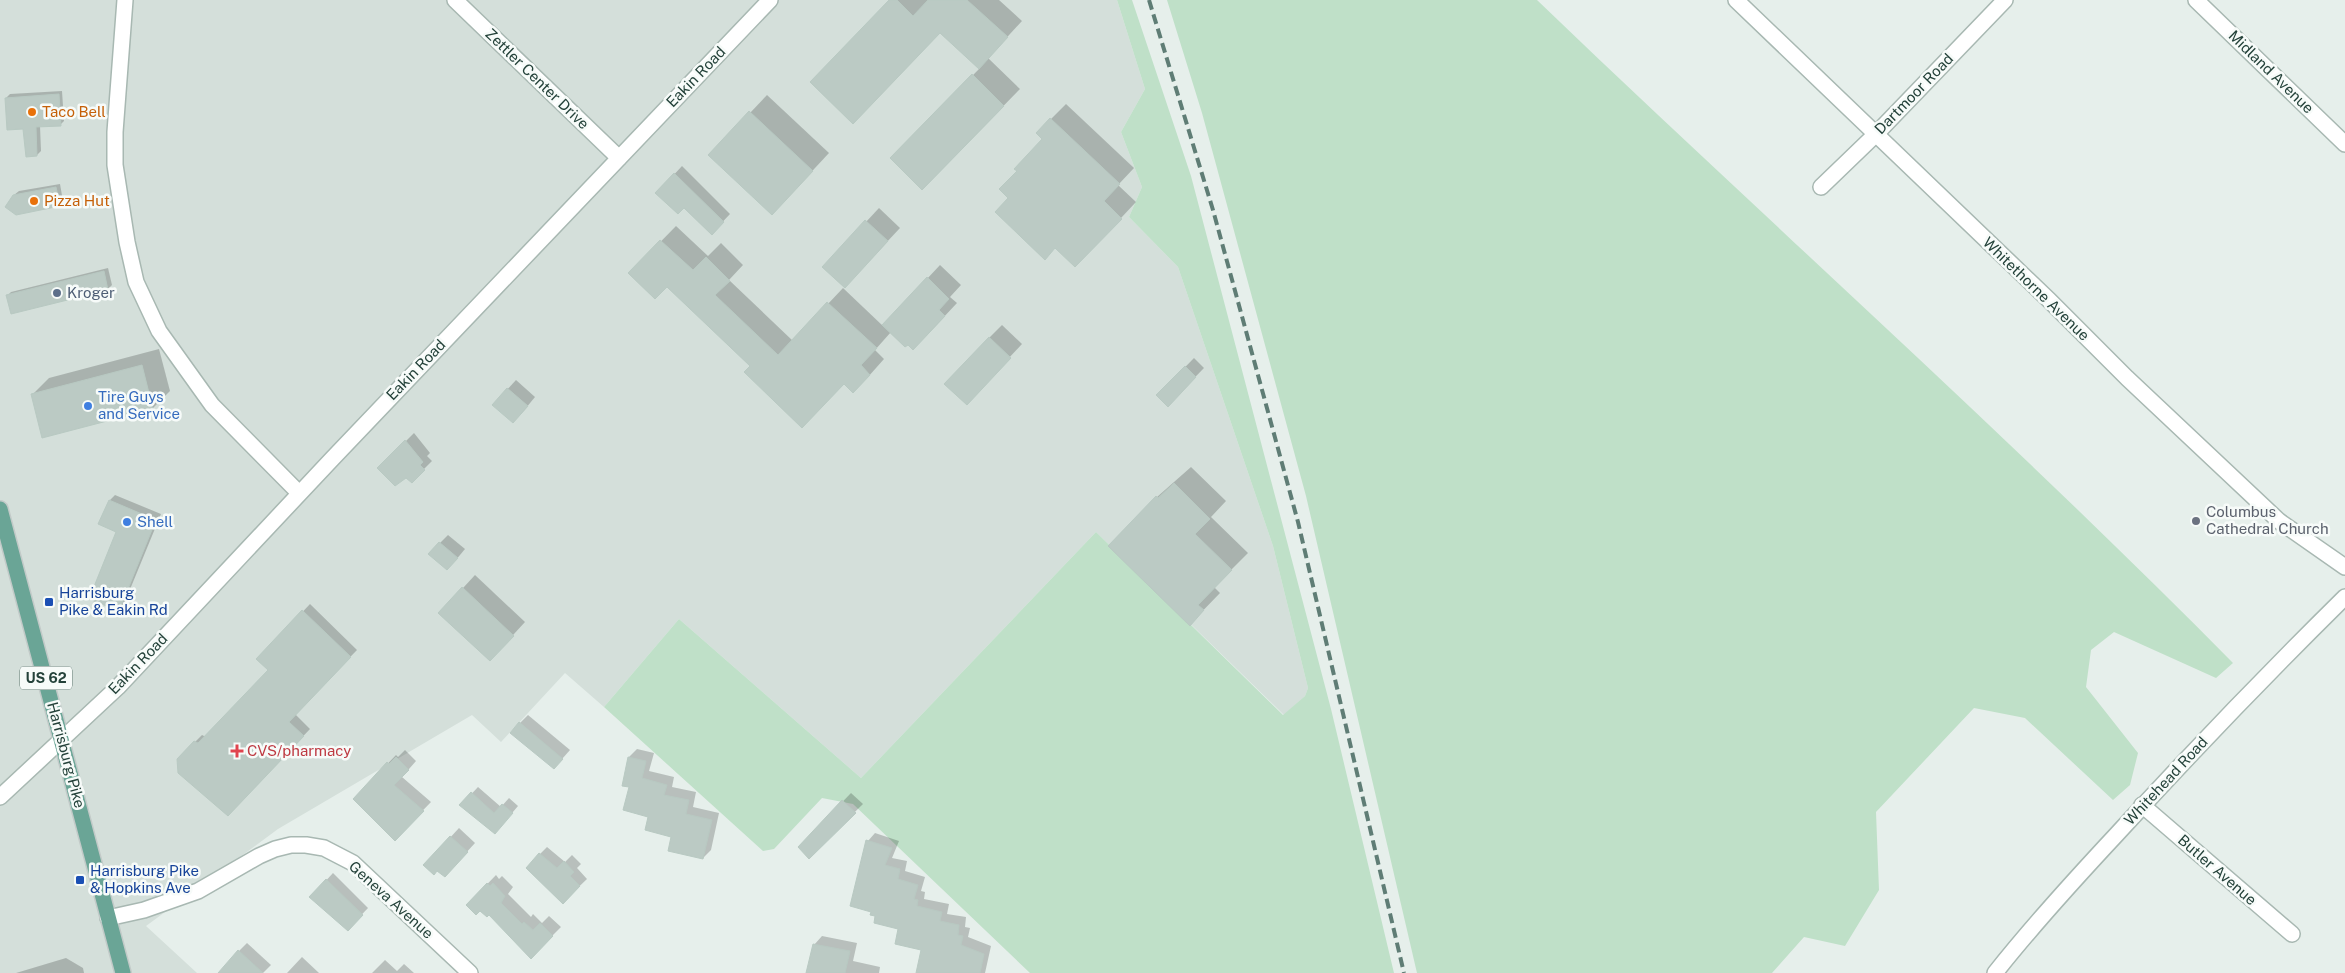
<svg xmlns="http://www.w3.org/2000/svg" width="2345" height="973" viewBox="0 0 2345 973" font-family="'Public Sans',sans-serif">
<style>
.built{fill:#d4dfda}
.green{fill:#bfe0c8}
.shadow{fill:#0003}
.building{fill:#bbcac4;stroke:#b8c9c2}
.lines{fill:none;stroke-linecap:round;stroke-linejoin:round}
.minor-casing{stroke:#a8b8b2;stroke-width:18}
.major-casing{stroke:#c2cac8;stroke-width:18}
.minor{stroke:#fff;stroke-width:15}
.major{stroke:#6aa596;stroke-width:15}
.rail{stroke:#5f7d75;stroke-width:4;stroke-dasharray:10 5;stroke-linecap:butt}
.food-dot{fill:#e8710a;stroke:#f7fbf9;stroke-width:2}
.service-dot{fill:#5c6f8a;stroke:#f7fbf9;stroke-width:2}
.shop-dot{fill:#3f7fe0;stroke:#f7fbf9;stroke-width:2}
.worship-dot{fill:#6b7280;stroke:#f7fbf9;stroke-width:2}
.transit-dot{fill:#1a4fb4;stroke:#f7fbf9;stroke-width:2}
.health-dot{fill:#e0444e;stroke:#f7fbf9;stroke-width:2}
.labels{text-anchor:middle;stroke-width:5;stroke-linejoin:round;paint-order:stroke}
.shield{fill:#f7fbf9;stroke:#637a73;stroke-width:1}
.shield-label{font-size:14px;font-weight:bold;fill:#24423a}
.street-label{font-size:15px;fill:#24423a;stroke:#f7fbf9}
.food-label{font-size:15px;fill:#c56008;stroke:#f7fbf9;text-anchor:start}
.service-label{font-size:15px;fill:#4e5e75;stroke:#f7fbf9;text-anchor:start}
.shop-label{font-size:15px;fill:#366cbe;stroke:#f7fbf9;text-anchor:start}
.worship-label{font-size:15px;fill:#5b616d;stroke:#f7fbf9;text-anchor:start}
.transit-label{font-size:15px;fill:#164399;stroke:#f7fbf9;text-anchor:start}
.health-label{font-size:15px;fill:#be3a42;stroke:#f7fbf9;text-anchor:start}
</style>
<rect width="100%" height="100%" fill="#e6efeb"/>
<!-- built -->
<polygon class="built" points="0,0 1117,0 1145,89 1121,132 1142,187 1129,217 1178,267 1273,546 1308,688 1305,696 1284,715 1096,532 861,778 679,619 604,707 565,673 501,742 472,715 278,829 146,926 197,973 0,973"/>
<!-- green -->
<g class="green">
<polygon points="1117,0 1132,0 1191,176 1331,709 1394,973 1030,973 853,804 822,798 774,849 763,851 604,707 679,619 861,778 1096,532 1283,715 1305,696 1308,688 1273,546 1178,267 1129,217 1142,187 1121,132 1145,89"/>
<path d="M1167 0H1537C1768 222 2008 435 2233 663L2216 678 2114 632 2091 650 2086 687 2138 753 2130 785 2113 800 2025 718 1974 708 1876 812 1879 890 1845 946 1804 937 1772 973H1417L1306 496 1202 113Z"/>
</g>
<!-- shadow -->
<g class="shadow">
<polygon points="891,0 999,0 1022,21 988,58 1020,89 939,172 891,158 980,68 940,32 868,107"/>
<polygon points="62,91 64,121 60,125 40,126 41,151 37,155 24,127 6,98 10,94"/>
<polygon points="767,95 829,153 788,197 710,155"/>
<polygon points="1066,104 1134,168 1118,185 1136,202 1091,250 1010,198 1019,171 1044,139 1051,119"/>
<polygon points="682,166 730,214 712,233 684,206 657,193"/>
<polygon points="60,184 63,201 59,205 14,195 19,191"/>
<polygon points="879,208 900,228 857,274 824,267"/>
<polygon points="676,226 708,256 721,243 743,265 729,280 793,341 843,288 883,326 940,265 961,285 950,297 957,303 926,336 891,332 875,350 884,359 868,377 844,383 751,366 667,285 630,273"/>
<polygon points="108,268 112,285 108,289 12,312 7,296 11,292"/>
<polygon points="1002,325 1022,344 979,390 989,338"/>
<polygon points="159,349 170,391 153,408 43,436 33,394 49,378"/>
<polygon points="1194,358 1204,368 1168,405 1158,395"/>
<polygon points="516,380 535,397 521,414 494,404"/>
<polygon points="414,433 430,453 427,456 432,461 412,481 406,476 379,468"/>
<polygon points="1191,467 1226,501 1211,517 1248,553 1214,587 1220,593 1190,624 1157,497"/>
<polygon points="115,495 161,514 124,604 118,610 118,531 100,524 110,500"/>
<polygon points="448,535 465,549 455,561 440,543"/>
<polygon points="475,575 525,622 503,646 463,588"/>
<polygon points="310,604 357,650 295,714 310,729 228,815 178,759 202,735 206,737 270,670 258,659"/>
<polygon points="528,715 570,750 562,759 520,723"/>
<polygon points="637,749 654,753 649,771 674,777 672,787 696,792 693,807 719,813 711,850 703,858 650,816 630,786 623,785 629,757"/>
<polygon points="405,750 416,761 402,777 431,802 395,839 354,799 396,755 398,757"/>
<polygon points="478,787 501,807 509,798 518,806 501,826 461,805"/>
<polygon points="851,793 863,804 809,857 799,847"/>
<polygon points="459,828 475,843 453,867 438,869 425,865"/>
<polygon points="875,833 899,841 892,858 907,861 905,871 925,877 921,891 925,892 924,899 949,904 947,914 966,917 965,927 970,928 968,937 991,946 985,973 942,973 923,949 900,928 877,915 868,841"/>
<polygon points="547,847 565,862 572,855 581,864 577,868 587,879 563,902 540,854"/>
<polygon points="333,873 368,908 348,929 311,897"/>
<polygon points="496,875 499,879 502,876 513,887 508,894 531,917 533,914 542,923 549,916 561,927 531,957 489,914 467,905"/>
<polygon points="822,936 857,943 853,961 880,967 879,973 807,973 814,945"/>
<polygon points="247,943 271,965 263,973 230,973 239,951"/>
<polygon points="302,957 319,973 287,973"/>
<polygon points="66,958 83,968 84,973 16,973"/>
<polygon points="385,960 397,971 404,964 414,973 372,973"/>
</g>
<!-- building -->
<g class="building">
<polygon points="889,0 897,0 913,16 928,0 967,0 1008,37 979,69 940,33 853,124 810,82"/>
<polygon points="972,74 1004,106 922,190 890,158"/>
<polygon points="59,94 61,126 36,127 37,156 26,157 23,129 7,130 5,98"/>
<polygon points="749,111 813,171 772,215 708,155"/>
<polygon points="1050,118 1120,184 1104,201 1122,219 1075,267 1055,248 1045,260 995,212 1008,198 999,189 1017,171 1014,169 1042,139 1036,133"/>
<polygon points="674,173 724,222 712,235 684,208 678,214 655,193"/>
<polygon points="56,187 60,206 16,215 5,207 13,195"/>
<polygon points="865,220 888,241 845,288 822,267"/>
<polygon points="660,240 693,270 706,257 730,281 715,295 778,355 827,302 877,348 861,365 870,375 853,393 844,384 802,428 744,372 750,366 667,287 655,299 628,273"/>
<polygon points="104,271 108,290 11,314 6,295"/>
<polygon points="927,277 949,299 939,310 945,316 913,350 908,345 905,347 882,325"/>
<polygon points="989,337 1011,358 967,405 944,384"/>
<polygon points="142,365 153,409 42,438 31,394"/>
<polygon points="1185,366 1196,377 1168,407 1156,395"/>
<polygon points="507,388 528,406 513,423 492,405"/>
<polygon points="405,440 423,462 420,465 425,470 412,483 406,478 395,486 377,468"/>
<polygon points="1174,483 1210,519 1195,534 1232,570 1198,605 1204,610 1190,626 1108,546 1156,496 1158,498"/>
<polygon points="109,500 156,520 119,611 89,599 116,532 98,524"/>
<polygon points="439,542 458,558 447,570 428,554"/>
<polygon points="462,587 514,636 490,661 438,613"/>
<polygon points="302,610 351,657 289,722 304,736 228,816 178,773 177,759 194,741 198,743 268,670 256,659"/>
<polygon points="519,722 563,759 554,769 510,733"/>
<polygon points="396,757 409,770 394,785 424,811 395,841 353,799 387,762 389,764"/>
<polygon points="628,757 646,761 642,778 667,785 664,795 689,800 686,814 712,820 703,859 668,851 671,837 645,830 648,817 623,810 629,787 622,786"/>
<polygon points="471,792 494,813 502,804 513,813 495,834 459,805"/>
<polygon points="842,800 856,813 809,859 798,847"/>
<polygon points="450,836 468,852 445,877 437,871 434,875 423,865"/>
<polygon points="866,840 892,848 885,865 900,869 898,879 918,885 914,899 918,900 917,906 942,912 940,921 959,925 958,935 963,936 961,945 984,954 980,973 916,973 921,950 895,944 898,929 874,923 875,916 870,915 871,912 850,906"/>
<polygon points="539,853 557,868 564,861 574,872 570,876 580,886 563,904 526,868"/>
<polygon points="326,879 363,915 348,931 309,897"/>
<polygon points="487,883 490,886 493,883 505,896 501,903 522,924 524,922 533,930 540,923 553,936 531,959 489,915 487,917 480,911 476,915 466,905"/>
<polygon points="813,944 850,951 845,973 806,973"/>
<polygon points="238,950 263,973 218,973"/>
</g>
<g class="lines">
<!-- minor casing -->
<g class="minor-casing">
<g id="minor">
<polyline points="125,0 115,132 115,165 127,242 136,282 159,331 212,405 299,493"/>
<polyline points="455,0 619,158"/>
<polyline points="1736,0 2049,300 2127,378 2279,521 2345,567"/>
<polyline points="2196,0 2345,144"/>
<polyline points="1821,187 1876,134 2005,0"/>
<polyline points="0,797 118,687 332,459 770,0"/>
<polyline points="2142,805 2292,934"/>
<polyline points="108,918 144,910 198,891 259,856 275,849 291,845 306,845 324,848 353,863 470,973"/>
<path d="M1995 973C2033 925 2075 879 2117 834 2191 753 2267 674 2345 597"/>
</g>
</g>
<!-- major casing -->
<g class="major-casing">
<polyline id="major" points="0,509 123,973"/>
</g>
<!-- minor -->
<use href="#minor" class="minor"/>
<!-- major -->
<use href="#major" class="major"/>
<!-- rail -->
<polyline class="rail" points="1149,0 1213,210 1298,522 1404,973"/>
</g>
<!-- markers -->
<g class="food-dot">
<circle cx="32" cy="112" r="5"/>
<circle cx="34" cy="201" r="5"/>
</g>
<circle class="service-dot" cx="57" cy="293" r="5"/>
<g class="shop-dot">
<circle cx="88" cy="406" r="5"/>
<circle cx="127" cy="522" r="5"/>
</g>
<circle class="worship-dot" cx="2196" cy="521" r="5"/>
<g class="transit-dot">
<rect x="44" y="597" width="10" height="10" rx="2.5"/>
<rect x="75" y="875" width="10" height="10" rx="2.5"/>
</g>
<path class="health-dot" d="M234.5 743.5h5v5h5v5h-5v5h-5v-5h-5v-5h5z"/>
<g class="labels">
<!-- shield labels -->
<rect class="shield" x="20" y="666.5" width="52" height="23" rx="4"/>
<g class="shield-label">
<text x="46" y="683">US 62</text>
</g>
<!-- street labels -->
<g class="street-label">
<text transform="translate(2271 72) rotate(44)" y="5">Midland Avenue</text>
<text transform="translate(696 77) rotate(-46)" y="5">Eakin Road</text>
<text transform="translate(537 79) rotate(44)" y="5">Zettler Center Drive</text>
<text transform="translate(1914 94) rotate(-46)" y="5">Dartmoor Road</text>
<text transform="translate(2036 289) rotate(44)" y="5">Whitethorne Avenue</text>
<text transform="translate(416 370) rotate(-46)" y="5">Eakin Road</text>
<text transform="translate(138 664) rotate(-46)" y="5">Eakin Road</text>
<text transform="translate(66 755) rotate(75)" y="5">Harrisburg Pike</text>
<text transform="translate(2166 781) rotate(-47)" y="5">Whitehead Road</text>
<text transform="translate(2217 870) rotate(41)" y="5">Butler Avenue</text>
<text transform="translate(391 900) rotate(42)" y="5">Geneva Avenue</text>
</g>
<!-- food labels -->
<g class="food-label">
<text x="42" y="117">Taco Bell</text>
<text x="44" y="206">Pizza Hut</text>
</g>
<!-- service labels -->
<g class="service-label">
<text x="67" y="298">Kroger</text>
</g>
<!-- shop labels -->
<g class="shop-label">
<text x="98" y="402">Tire Guys<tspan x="98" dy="17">and Service</tspan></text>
<text x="137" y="527">Shell</text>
</g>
<!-- worship labels -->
<g class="worship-label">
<text x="2206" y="517">Columbus<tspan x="2206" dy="17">Cathedral Church</tspan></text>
</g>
<!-- transit labels -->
<g class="transit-label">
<text x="59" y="598">Harrisburg<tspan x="59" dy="17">Pike &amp; Eakin Rd</tspan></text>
<text x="90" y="876">Harrisburg Pike<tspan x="90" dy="17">&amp; Hopkins Ave</tspan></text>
</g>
<!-- health labels -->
<g class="health-label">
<text x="247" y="756">CVS/pharmacy</text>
</g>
</g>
</svg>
